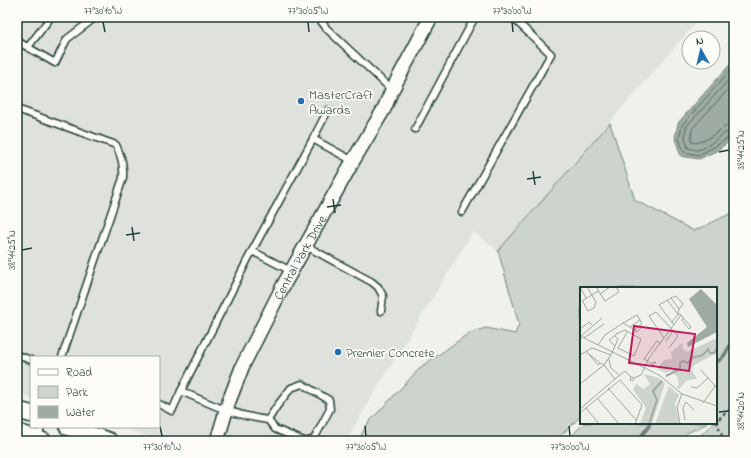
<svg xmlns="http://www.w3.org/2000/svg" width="751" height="458" viewBox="0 0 751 458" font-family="'Indie Flower',sans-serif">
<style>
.built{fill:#dfe2dc}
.green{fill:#cdd3cd;stroke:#768880}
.water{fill:#9faca4;stroke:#6c8077}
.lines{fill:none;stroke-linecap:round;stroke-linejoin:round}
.shore{stroke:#526961;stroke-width:1}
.stream{stroke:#6c8077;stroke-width:3.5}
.service-casing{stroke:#1f3d34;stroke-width:9}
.minor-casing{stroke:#1f3d34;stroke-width:16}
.tertiary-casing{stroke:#1f3d34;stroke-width:19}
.path{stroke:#1f3d34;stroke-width:2;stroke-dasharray:3 3;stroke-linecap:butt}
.service{stroke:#fdfcf7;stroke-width:6}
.minor{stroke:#fdfcf7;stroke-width:13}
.tertiary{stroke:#fdfcf7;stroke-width:16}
.ticks{fill:none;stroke:#1f3d34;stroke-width:1.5}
.poi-dot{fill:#1f6fb2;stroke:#fdfcf7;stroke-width:1.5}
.labels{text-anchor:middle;stroke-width:3.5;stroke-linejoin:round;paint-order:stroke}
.poi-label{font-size:13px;fill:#1f3d34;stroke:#fdfcf7;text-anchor:start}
.street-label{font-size:13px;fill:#1f3d34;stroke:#fdfcf7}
.inset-river{fill:none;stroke:#9faca4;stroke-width:2}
.inset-road{fill:none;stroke:#9ca9a2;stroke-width:1}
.view{fill:#c2185b;fill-opacity:0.15;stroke:#c2185b;stroke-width:2}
.inset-edge{fill:none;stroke:#1f3d34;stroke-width:2}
.neatline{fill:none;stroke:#1f3d34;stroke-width:1.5}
.ticks-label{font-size:10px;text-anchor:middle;fill:#1f3d34}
</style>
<rect width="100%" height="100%" fill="#f0f1eb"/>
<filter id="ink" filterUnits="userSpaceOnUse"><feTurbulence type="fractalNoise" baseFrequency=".025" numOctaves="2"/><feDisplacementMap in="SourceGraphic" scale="8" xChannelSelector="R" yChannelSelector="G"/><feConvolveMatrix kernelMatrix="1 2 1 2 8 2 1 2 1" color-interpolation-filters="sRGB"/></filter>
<g filter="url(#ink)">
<!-- built -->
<polygon class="built" points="17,17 701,17 498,251 473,232 377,388 346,441 162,441 120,427 159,427 159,357 31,357 31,398 17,393"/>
<!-- green -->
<g class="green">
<polygon points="610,123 635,200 694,231 734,212 734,441 694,441 714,423 716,423 718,419 716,420 716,288 581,288 581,416 555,441 358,441 368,423 422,366 447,349 469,333 486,328 515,334 519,324 498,251"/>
<polygon points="584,423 708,423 687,433 682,441 567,441"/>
</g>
<!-- water -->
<polygon class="water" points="734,60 734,138 716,151 699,159 681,156 675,139 678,123"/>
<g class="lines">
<!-- shore -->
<g class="shore">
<polyline points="734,66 682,125 679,139 684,152 699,155 714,147 731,136 734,135"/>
<path d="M734 74 686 127 685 138 688 148C690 148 695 150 697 150 711 148 721 131 734 130"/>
<polyline points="734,83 692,129 691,138 692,142 697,143 709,138 726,126 734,124"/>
</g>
<!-- stream -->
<g class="stream">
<path d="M716 362C726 358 729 346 734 337"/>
<polyline points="637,441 649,426 649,423"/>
</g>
<!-- service casing -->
<g class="service-casing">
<g id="service">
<polyline points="318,17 327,29 392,90"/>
<polyline points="17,41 55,63 67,39 96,17"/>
<polyline points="28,47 51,17"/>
<path d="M17 109 116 145C121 156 124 165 123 178L62 357"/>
<polyline points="415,129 475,17"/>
<polyline points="313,139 328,110"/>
<polyline points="462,212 551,54 512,17"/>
<polyline points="306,246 372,282 378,287 383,296 381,311"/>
<polyline points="252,251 291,271"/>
<polyline points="17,355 31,360"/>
<polyline points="159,404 172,411 181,391"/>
<polyline points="268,420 277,406 291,388 302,384 329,400 330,409 314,439 308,441"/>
<polyline points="38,439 41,427"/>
<path d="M304 441 275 429 268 420C235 416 210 404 181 391L252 251 313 139 353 161"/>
</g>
</g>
<!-- minor casing -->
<g class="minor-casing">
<g id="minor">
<path id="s1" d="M217 441 229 401 243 365 283 286 353 161 384 109 392 90 431 17"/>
</g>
</g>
<!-- tertiary casing -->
<g class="tertiary-casing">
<g id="tertiary">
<polyline points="17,410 31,414"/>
<polyline points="68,427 109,441"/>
<polyline points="17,432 43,441"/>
</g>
</g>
<!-- path -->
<polyline class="path" points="724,441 717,422 722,415 734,407"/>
<!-- service -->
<use href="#service" class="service"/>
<!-- minor -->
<use href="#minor" class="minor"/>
<!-- tertiary -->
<use href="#tertiary" class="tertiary"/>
</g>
</g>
<!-- ticks -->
<path class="ticks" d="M103 22 105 32M308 22 309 32M512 22 513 32M719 152 729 150M533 171 535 185M527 179 541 177M333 199 335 213M327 207 341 205M132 227 134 241M126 235 140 233M22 250 32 248M719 412 729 411M160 426 162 436M365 426 366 436M569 426 570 436"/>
<!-- markers -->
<g class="poi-dot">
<circle cx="301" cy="101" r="4"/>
<circle cx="338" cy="352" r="4"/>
</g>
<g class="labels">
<!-- poi labels -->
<g class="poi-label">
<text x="309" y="99">MasterCraft<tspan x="309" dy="15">Awards</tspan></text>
<text x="346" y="357">Premier Concrete</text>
</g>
<!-- street labels -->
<g class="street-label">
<text dy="5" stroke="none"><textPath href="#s1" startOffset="202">Central Park Drive</textPath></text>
</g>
</g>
<!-- overview -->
<g transform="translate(580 287)">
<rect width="137" height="137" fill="#f0f1eb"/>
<path d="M137 51V66L114 78 111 82 117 92 107 93 99 102 97 100 99 98 97 89 90 85 95 80 86 86 77 82 84 73 92 72 91 65 102 56 103 62 107 65ZM64 87 79 91 85 96 72 137H60L66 121 53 102 56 97 64 102 70 97ZM89 99 99 108 95 116 99 137H75Z" fill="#cdd3cd"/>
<path d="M121 2 137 18V45L108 60 107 56 127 40 109 12Z" fill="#9faca4"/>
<path class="inset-river" d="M86 89 100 82V76L103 74 108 76 111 71 123 68 128 62 130 66H134L137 61M69 137 77 113 73 104 82 94"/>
<path class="inset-road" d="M0 0 6 11M16 0 25 14 39 5 36 0M20 7 30 0M91 11 96 9 103 17 99 22M2 13 8 24 14 21 16 15 7 0M87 13 98 27 92 35M2 14 18 4M94 38 79 18 91 11 99 22 98 27 101 28 111 40 109 42 102 33 103 31M50 40 57 45 61 41M0 42 9 35 12 38M55 43 62 37 60 33M36 47 45 43 61 52 54 69 38 61 47 45M34 48 38 52 35 59M0 49 79 88 102 107 137 119M1 49 22 31M4 51 24 37M84 51 69 29 76 25 98 49 89 61M86 54 93 44M18 58 25 48 43 36 57 28 60 33 50 40 43 36M6 64 18 78 21 76 24 78M9 67 20 76M0 68 12 61 31 68 35 59 29 53 38 46M30 70 26 75 31 68M29 73 31 81 39 88M26 75 24 78 35 92 45 84 51 90M71 76 76 75 73 78 64 72 77 54 80 56M121 83 137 101M51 90 54 91 53 94 50 93ZM54 91 61 88 69 71 101 28M0 97 24 78M111 100 117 101 128 91M28 101 57 134M17 111 39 137M123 116 136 98M6 121 19 137M0 122 35 92M0 126 40 93 62 118 55 137M105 133 103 121 106 115 114 123M100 137 97 120 102 107"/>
<path class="view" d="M54 39 115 47 109 84 49 76Z"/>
<rect width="137" height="137" class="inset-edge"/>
</g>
<!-- margin -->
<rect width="751" height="458" fill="none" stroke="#fdfcf7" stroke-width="44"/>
<!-- legend -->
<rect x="30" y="356" width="130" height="72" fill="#fdfcf7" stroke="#a4b0a9"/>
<rect x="38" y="369" width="20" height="6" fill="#fdfcf7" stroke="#a4b0a9"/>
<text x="66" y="376" font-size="12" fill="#1f3d34">Road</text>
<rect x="38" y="386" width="20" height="12" fill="#cdd3cd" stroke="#a4b0a9"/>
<text x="66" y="396" font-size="12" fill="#1f3d34">Park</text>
<rect x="38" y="406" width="20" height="12" fill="#9faca4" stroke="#a4b0a9"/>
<text x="66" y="416" font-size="12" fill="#1f3d34">Water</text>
<!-- north arrow -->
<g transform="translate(701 50) rotate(352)"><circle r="19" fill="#fdfcf7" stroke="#a4b0a9"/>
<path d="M0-3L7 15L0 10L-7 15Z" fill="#1f6fb2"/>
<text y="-6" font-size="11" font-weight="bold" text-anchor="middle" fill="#1f3d34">N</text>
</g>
<rect x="22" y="22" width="707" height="414" class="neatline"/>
<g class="ticks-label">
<text x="103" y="14">77°30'10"W</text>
<text x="308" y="14">77°30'05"W</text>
<text x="512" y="14">77°30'00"W</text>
<text transform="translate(740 150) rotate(-90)" y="4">38°44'25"N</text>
<text transform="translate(11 250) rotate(-90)" y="4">38°44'25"N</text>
<text transform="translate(740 411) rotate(-90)" y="4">38°44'20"N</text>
<text x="162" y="450">77°30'10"W</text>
<text x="366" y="450">77°30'05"W</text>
<text x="570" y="450">77°30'00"W</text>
</g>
</svg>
